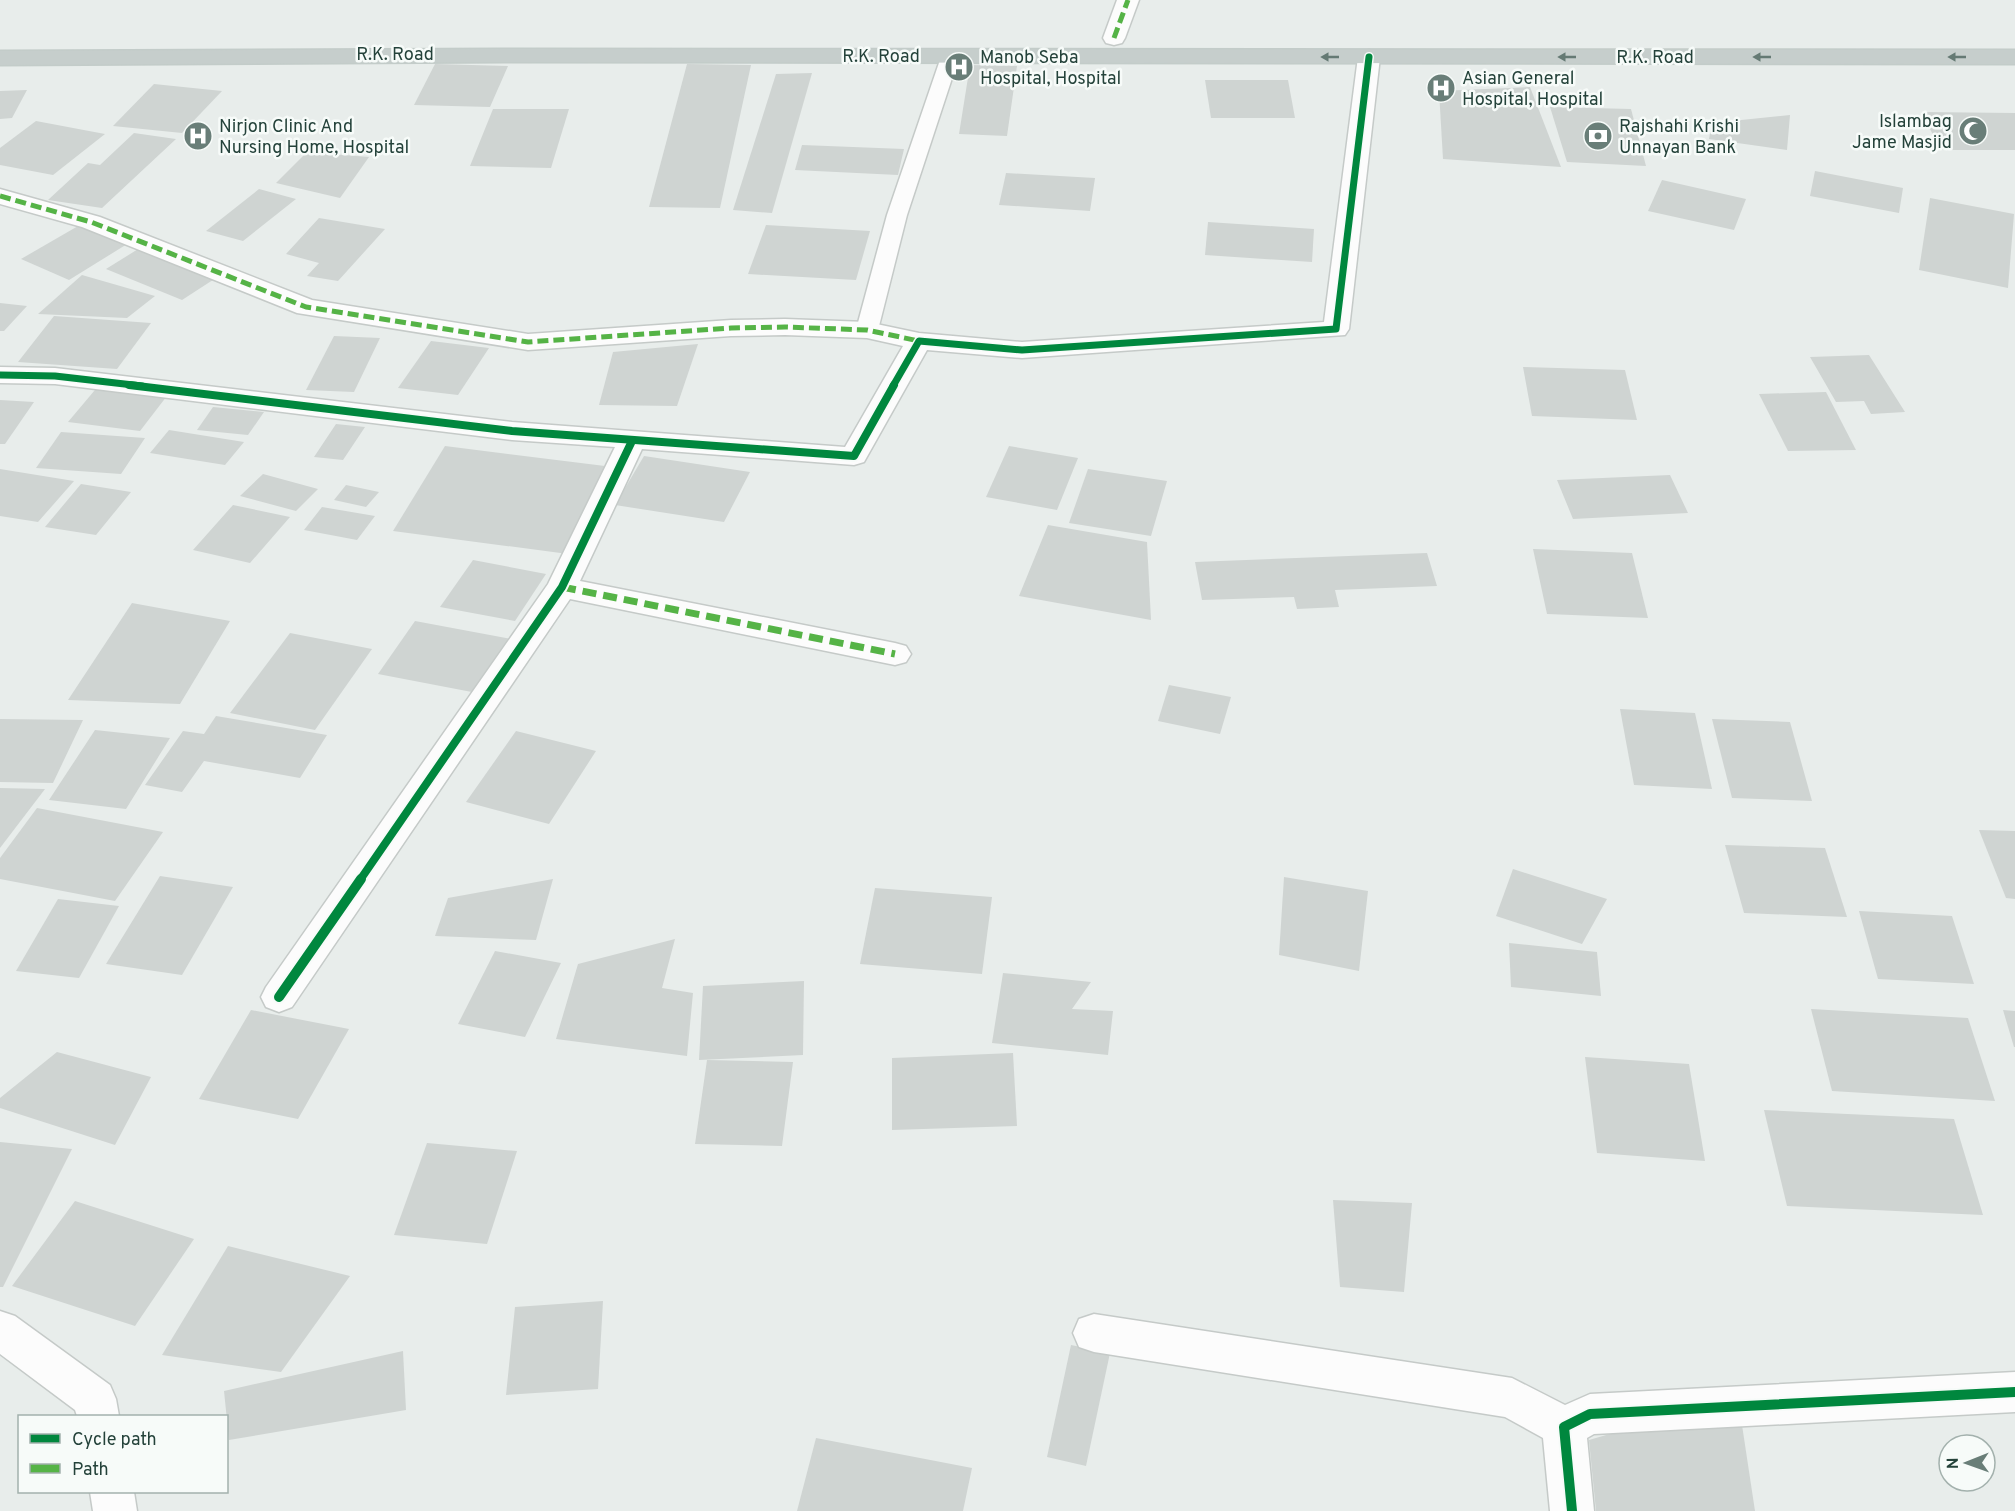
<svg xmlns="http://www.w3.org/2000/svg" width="2015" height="1511" viewBox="0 0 2015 1511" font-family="Overpass,sans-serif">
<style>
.building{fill:#cfd4d2}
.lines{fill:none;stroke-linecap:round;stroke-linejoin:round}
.service-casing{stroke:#c5cac8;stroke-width:3}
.minor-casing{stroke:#c5cac8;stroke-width:3}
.trunk-casing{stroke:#c3ccc9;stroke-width:3}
.service{fill:#fcfcfc;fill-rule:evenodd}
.minor{fill:#fcfcfc;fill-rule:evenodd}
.trunk{fill:#c6cecc;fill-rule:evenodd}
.quiet-far1{stroke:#55b346;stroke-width:5;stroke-dasharray:11 5;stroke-linecap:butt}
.quiet{stroke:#55b346;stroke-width:7;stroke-dasharray:14 7;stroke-linecap:butt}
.cycleway-far2-casing{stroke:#f7fbf9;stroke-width:10}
.cycleway-far1-casing{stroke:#f7fbf9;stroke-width:12}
.cycleway-casing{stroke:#f7fbf9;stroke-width:14}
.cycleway-far2{stroke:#00873e;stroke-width:7}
.cycleway-far1{stroke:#00873e;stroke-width:8}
.cycleway{stroke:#00873e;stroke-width:10}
.oneway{fill:#657a74}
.labels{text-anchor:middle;stroke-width:5;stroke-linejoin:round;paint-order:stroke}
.far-street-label{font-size:18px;fill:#24423a;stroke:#f7fbf9}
.far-poi-label{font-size:18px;fill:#24423a;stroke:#f7fbf9;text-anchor:start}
</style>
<rect width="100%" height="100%" fill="#e8edeb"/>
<!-- building -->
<g class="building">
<polygon points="435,64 508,66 490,107 414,105"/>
<polygon points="687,64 751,65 720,208 649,207"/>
<polygon points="970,65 1017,66 1007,136 959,134"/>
<polygon points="812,73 772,213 733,210 776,74"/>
<polygon points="1205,80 1288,80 1295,118 1211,118"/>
<polygon points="154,84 222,91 182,133 113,126"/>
<polygon points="1530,87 1561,167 1443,159 1439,91"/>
<polygon points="27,90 12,118 0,119 0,91"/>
<polygon points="1550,107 1631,109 1646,166 1567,162"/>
<polygon points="493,109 569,109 551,168 470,166"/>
<polygon points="1921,112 2015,113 2015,150 1941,150"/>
<polygon points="1790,115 1787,150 1709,139 1712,123"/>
<polygon points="36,121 105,134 53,175 0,165 0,148"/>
<polygon points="134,133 176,139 102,208 48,200 88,163 100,165"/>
<polygon points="802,145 904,149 898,175 795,170"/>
<polygon points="307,152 369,157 340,198 276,183"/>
<polygon points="1815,171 1903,188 1899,213 1810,196"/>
<polygon points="1006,173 1095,178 1090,211 999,205"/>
<polygon points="1662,180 1746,199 1734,230 1648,211"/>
<polygon points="259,189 296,199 243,241 206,231"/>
<polygon points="1930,198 2014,214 2008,288 1919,270"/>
<polygon points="319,218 385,229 338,281 307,276 319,263 286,254"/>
<polygon points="85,222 132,241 69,280 21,259"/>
<polygon points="1208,222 1314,229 1312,262 1205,255"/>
<polygon points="766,225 870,231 856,280 748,274"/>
<polygon points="143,246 219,276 182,300 106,269"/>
<polygon points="82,275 155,296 127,318 38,314"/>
<polygon points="0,303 27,306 4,331 0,331"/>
<polygon points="54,316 151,323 117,369 18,362"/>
<polygon points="334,336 380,338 354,392 306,390"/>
<polygon points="431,341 489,348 458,395 398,388"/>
<polygon points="698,344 677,406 599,405 613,352"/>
<polygon points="1869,355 1905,412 1871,414 1864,401 1836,402 1810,357"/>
<polygon points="1523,367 1625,370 1637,420 1532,416"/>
<polygon points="100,384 170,392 140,431 68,422"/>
<polygon points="1826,392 1856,450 1788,451 1759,394"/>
<polygon points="0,400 34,402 5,444 0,444"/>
<polygon points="213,407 264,412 248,435 197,430"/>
<polygon points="336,424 365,427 343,460 314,457"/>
<polygon points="169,430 244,442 225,465 150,453"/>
<polygon points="61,432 145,438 121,474 36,468"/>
<polygon points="445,446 613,467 568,554 393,531"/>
<polygon points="1009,446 1078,458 1057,510 986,497"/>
<polygon points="644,456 750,472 724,522 615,505"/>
<polygon points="0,469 74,481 38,522 0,516"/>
<polygon points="1088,469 1167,481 1151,536 1069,523"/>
<polygon points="263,474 318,489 296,511 240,496"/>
<polygon points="1670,475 1688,513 1573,519 1557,480"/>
<polygon points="81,484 131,492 96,535 45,527"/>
<polygon points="346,485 379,492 366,507 334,500"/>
<polygon points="233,505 290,517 250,563 193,550"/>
<polygon points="322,507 375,516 357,540 304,530"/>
<polygon points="1048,525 1147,542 1151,620 1019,596"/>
<polygon points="1533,549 1632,553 1648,618 1547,614"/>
<polygon points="1427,553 1437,586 1335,590 1339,607 1297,609 1294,597 1202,600 1195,562"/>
<polygon points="473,560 546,574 515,621 440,607"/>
<polygon points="132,603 230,621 180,704 68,700"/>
<polygon points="415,621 512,639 477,693 378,674"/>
<polygon points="290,633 372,649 315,730 230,713"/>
<polygon points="1169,685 1231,697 1220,734 1158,721"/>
<polygon points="1620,709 1695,713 1712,789 1634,785"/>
<polygon points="216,716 327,735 300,778 204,761 182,792 145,785 183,731 204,734"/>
<polygon points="0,719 83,720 53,783 0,782"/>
<polygon points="1712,719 1790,722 1812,801 1732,798"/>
<polygon points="95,730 170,738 126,809 49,800"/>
<polygon points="516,731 596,751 549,824 466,802"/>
<polygon points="0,788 45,789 0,848"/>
<polygon points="37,808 163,832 115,901 0,879 0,858"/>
<polygon points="1979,830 2015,831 2015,899 2006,898"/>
<polygon points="1725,845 1825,848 1847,917 1744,913"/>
<polygon points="1513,869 1607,899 1582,944 1496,916"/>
<polygon points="160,876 233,887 182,975 106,964"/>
<polygon points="1284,877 1368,891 1359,971 1279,955"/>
<polygon points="553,879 536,940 435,936 448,898"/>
<polygon points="875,888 992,897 982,974 860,964"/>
<polygon points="58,899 119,906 79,978 16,971"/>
<polygon points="1859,911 1952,916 1974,984 1878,979"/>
<polygon points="675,939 662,988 693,993 687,1056 556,1039 578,964"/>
<polygon points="1509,943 1597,952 1601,996 1511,987"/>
<polygon points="495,951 561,963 525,1037 458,1024"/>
<polygon points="1003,973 1091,982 1072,1009 1113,1011 1108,1055 992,1043"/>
<polygon points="804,981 803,1055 699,1060 703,986"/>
<polygon points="1811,1009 1968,1018 1995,1101 1832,1091"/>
<polygon points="251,1010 349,1029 298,1119 199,1099"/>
<polygon points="2003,1010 2015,1011 2015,1047 2014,1047"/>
<polygon points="57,1052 151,1077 115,1145 0,1108 0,1098"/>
<polygon points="1013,1053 1017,1126 892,1130 892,1058"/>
<polygon points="1585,1057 1689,1064 1705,1161 1597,1153"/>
<polygon points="707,1060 793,1062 782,1146 695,1144"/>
<polygon points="1764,1110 1954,1119 1983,1215 1787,1206"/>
<polygon points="0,1142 72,1149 3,1287 0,1287"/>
<polygon points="427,1143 517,1151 487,1244 394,1235"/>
<polygon points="1333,1200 1412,1203 1404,1292 1340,1287"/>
<polygon points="75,1201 194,1239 135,1326 12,1286"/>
<polygon points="228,1246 350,1276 281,1372 162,1355"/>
<polygon points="603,1301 598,1389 506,1395 515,1307"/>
<polygon points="1071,1345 1110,1353 1086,1466 1047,1457"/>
<polygon points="403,1351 406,1410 229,1440 224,1391"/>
<polygon points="1668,1417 1742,1425 1755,1511 1596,1511 1589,1440"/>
<polygon points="816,1438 972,1468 963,1511 797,1511"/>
</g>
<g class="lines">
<!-- service casing -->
<g class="service-casing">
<polygon id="service" points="950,52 956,53 959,57 907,215 878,330 875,335 867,336 859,335 856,330 887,215 941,57 944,53"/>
</g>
<!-- minor casing -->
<g class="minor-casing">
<g id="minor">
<polygon points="1117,0 1139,0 1125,38 1122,43 1114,45 1106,43 1103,38"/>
<polygon points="1369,50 1377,52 1380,57 1349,329 1345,335 1022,358 927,350 864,462 854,465 642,449 580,581 895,643 906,646 911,654 906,662 895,665 570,599 292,1007 279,1012 266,1007 261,997 266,987 548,584 615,447 512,440 55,384 0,383 0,367 55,368 512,422 845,447 903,346 867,338 785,335 731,336 528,350 297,313 82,227 0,204 0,189 100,217 312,300 528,334 731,320 785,319 867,322 919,333 1022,342 1324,322 1358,57 1361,52"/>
<polygon points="0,1311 15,1316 110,1385 116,1399 119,1416 77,1416 75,1410 0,1354"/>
<polygon points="1094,1314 1512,1378 1565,1405 1590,1394 2015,1372 2015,1412 1594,1434 1587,1438 1594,1511 1550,1511 1543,1438 1505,1417 1094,1352 1079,1347 1073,1333 1079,1319"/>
<polygon points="90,1492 134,1492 137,1511 93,1511"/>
</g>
</g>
<!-- trunk casing -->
<g class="trunk-casing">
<polygon id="trunk" points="504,49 2015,50 2015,64 504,62 0,65 0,51"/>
</g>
<!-- service -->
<use href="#service" class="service"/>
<!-- minor -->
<use href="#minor" class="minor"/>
<!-- trunk -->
<use href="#trunk" class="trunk"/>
<!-- quiet-far1 -->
<g class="quiet-far1">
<polyline points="1114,38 1128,0"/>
<polyline points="0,196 91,222 306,307 528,342 731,328 785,327 867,330 919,341"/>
</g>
<!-- quiet -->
<polyline class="quiet" points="562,587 895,654"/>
<!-- cycleway-far2 casing -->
<g class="cycleway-far2-casing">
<g id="cycleway-far2">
<polyline points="0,375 55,376 142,386"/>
<polyline points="893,386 919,341 1022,350 1336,329 1369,57"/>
</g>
</g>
<!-- cycleway-far1 casing -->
<g class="cycleway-far1-casing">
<g id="cycleway-far1">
<polyline points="129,385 512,431 854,456 894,385"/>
<polyline points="360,880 562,587 632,441"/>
</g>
</g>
<!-- cycleway casing -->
<g class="cycleway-casing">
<g id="cycleway">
<polyline points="279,997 361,879"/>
<polyline points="1572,1511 1564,1427 1590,1414 2015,1392"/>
</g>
</g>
<!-- cycleway-far2 -->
<use href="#cycleway-far2" class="cycleway-far2"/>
<!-- cycleway-far1 -->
<use href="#cycleway-far1" class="cycleway-far1"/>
<!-- cycleway -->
<use href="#cycleway" class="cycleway"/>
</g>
<!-- one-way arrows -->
<defs><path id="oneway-solid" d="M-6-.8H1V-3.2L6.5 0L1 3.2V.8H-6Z" transform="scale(1.5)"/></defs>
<g class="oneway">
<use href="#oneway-solid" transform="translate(1330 57) rotate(180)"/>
<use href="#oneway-solid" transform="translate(1567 57) rotate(-180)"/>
<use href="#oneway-solid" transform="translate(1762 57) rotate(-180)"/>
<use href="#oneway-solid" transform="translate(1957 57) rotate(180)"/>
</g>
<!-- icons -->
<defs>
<g id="hospital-disc" transform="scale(1.5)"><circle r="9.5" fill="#697e78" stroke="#f7fbf9"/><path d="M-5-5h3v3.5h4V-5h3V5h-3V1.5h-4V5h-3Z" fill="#fff"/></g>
<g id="mosque-disc" transform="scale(1.5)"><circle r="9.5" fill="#697e78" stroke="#f7fbf9"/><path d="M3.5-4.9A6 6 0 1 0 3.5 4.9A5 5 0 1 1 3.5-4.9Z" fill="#fff"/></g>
<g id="bank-disc" transform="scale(1.5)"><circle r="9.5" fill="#697e78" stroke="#f7fbf9"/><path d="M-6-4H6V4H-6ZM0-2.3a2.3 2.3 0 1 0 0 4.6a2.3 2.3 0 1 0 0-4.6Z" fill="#fff"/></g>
</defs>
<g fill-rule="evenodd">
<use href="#hospital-disc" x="959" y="67"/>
<use href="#hospital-disc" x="1441" y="88"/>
<use href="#mosque-disc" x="1973" y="131"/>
<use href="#hospital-disc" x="198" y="136"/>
<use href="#bank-disc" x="1598" y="136"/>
</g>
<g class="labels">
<!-- far-street labels -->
<g class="far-street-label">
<text x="395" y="60">R.K. Road</text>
<text x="881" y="62">R.K. Road</text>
<text x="1655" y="63">R.K. Road</text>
</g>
<!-- far-poi labels -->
<g class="far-poi-label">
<text x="980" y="63">Manob Seba<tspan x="980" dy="21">Hospital, Hospital</tspan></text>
<text x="1462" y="84">Asian General<tspan x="1462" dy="21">Hospital, Hospital</tspan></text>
<text x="1952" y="127" text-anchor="end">Islambag<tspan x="1952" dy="21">Jame Masjid</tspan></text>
<text x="219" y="132">Nirjon Clinic And<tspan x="219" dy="21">Nursing Home, Hospital</tspan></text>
<text x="1619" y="132">Rajshahi Krishi<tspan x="1619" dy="21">Unnayan Bank</tspan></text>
</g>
</g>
<!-- legend -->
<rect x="18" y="1415" width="210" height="78" fill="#f7fbf9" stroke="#a3b1ad" stroke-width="1.5"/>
<rect x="30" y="1434" width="30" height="9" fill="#00873e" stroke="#a3b1ad" stroke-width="1.5"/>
<text x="72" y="1445" font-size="18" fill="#24423a">Cycle path</text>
<rect x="30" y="1464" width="30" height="9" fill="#55b346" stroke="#a3b1ad" stroke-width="1.5"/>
<text x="72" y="1475" font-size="18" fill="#24423a">Path</text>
<!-- north arrow -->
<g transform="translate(1967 1463) rotate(269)"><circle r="28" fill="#f7fbf9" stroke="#a3b1ad" stroke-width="1.5"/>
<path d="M0-4.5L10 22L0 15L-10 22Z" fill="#697e78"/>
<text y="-9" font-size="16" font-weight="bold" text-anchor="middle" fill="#24423a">N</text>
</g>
</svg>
